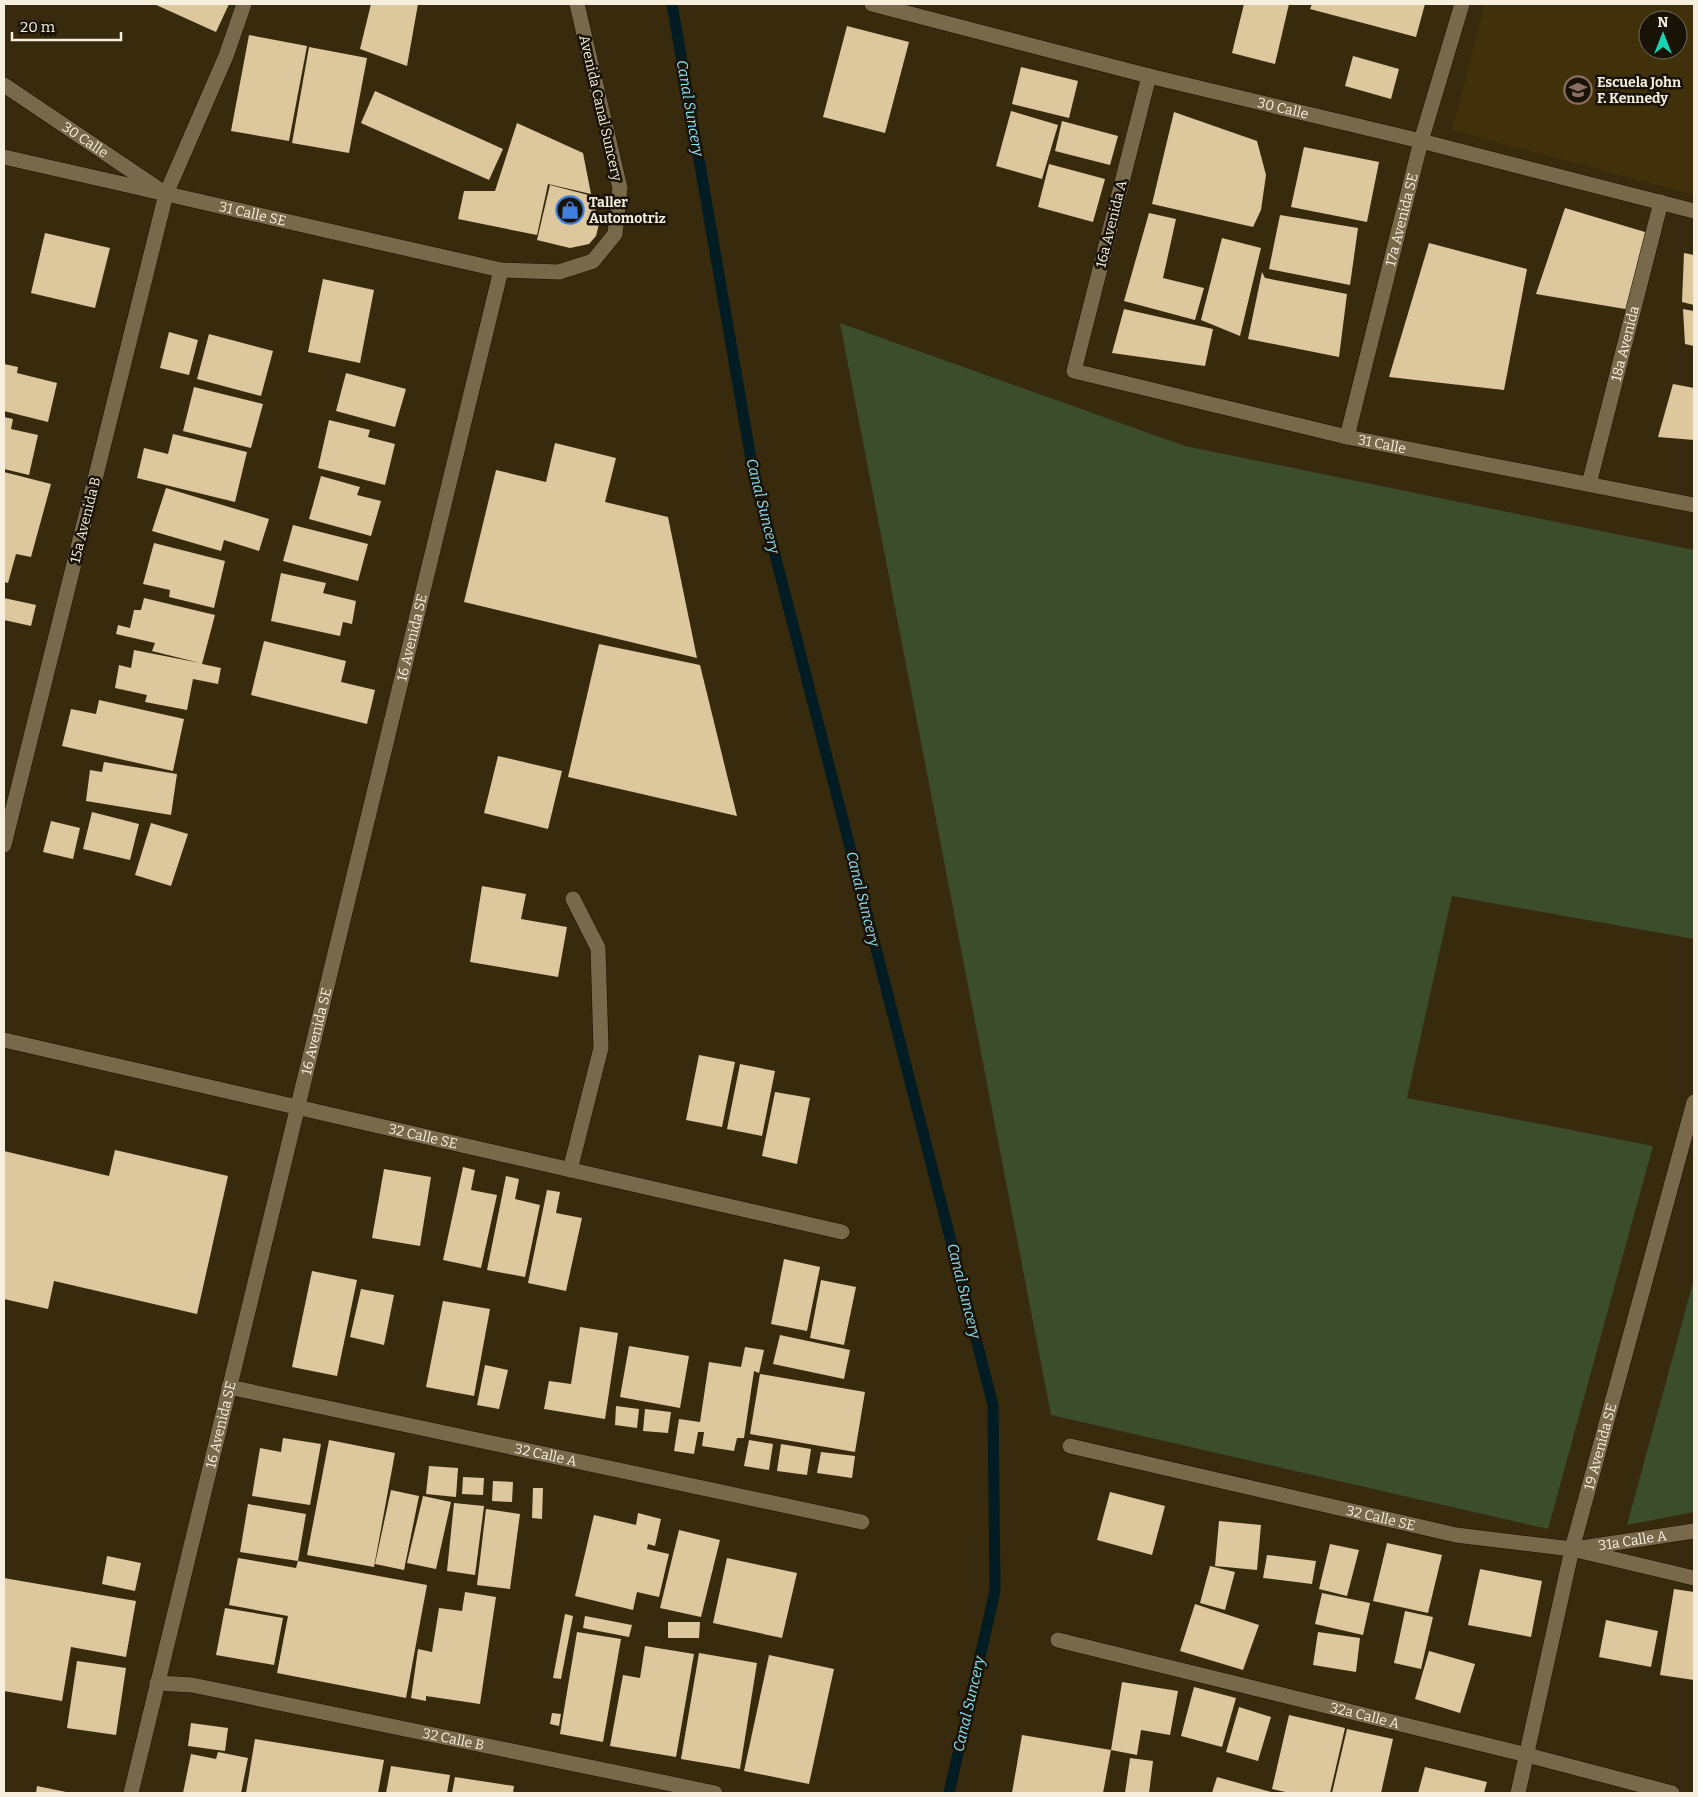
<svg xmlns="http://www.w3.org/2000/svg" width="1698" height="1797" viewBox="0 0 1698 1797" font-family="Bitter,serif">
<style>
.built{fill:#41310b;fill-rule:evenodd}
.green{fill:#3b4d2b}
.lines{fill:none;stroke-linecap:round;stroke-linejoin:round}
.stream{stroke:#011c23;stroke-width:11}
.building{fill:#ddc89e}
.lane-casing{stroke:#1e1200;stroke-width:16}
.street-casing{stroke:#1e1200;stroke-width:16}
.lane{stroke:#78694b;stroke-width:15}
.street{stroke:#78694b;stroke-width:15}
.labels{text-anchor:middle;stroke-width:5;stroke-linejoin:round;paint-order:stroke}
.poi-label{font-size:14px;font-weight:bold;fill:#f7efde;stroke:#191307;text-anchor:start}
.street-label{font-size:14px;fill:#f7efde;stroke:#191307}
.water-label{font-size:15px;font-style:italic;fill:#8ce3fc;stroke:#191307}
</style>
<rect width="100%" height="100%" fill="#372a0d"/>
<!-- built -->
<path class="built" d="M1485 4H1694V195L1452 130ZM1648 20H1678V50H1648Z"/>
<!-- green -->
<g class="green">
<polygon points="840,323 1185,446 1694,550 1694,939 1452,896 1407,1098 1653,1146 1548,1529 1051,1415"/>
<polygon points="1694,1279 1694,1512 1627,1525"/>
</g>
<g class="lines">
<!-- stream -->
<polyline class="stream" points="672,4 752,465 993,1405 995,1591 949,1793"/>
</g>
<!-- building -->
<g class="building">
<polygon points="154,4 229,4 216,32"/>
<polygon points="371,4 418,4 407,66 360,49"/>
<polygon points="1244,4 1289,4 1275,64 1232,53"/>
<polygon points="1312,4 1425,4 1416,37 1310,9"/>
<polygon points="847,26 909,42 885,133 823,117"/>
<polygon points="249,35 307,46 289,141 231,131"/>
<polygon points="309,47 367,58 349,153 292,143"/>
<polygon points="1353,56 1399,69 1391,99 1345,86"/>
<polygon points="1021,67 1078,81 1069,118 1012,104"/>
<polygon points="375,91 503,149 489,180 361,123"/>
<polygon points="1011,111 1058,125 1042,179 996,166"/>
<polygon points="1174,112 1257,141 1266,175 1261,210 1253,227 1152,204"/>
<polygon points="1062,121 1118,136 1110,165 1055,151"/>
<polygon points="517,123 583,153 591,194 548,184 537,235 458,219 464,191 495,191"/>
<polygon points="1304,147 1379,162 1367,222 1291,207"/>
<polygon points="1049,164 1105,179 1093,222 1038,207"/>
<polygon points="550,185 592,196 599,224 596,236 589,244 570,248 537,240"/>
<polygon points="1565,208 1655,235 1631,310 1536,294"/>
<polygon points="1149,213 1176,219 1163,278 1204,288 1195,320 1124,301"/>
<polygon points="1280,215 1358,228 1350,285 1269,269"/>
<polygon points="45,233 110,248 95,308 31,293"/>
<polygon points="1222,238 1261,248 1240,336 1201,320"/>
<polygon points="1429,243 1527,269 1504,390 1389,377"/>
<polygon points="1684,253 1694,255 1694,305 1682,302"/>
<polygon points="1262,272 1265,278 1347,294 1339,357 1248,339"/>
<polygon points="323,279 374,290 360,363 308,352"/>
<polygon points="1124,309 1213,329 1205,366 1112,353"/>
<polygon points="1683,309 1694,311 1694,346 1685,344"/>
<polygon points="169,332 198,340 189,375 160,368"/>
<polygon points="209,334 273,351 261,396 197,379"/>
<polygon points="4,364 18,367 17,373 57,383 48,422 4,411"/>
<polygon points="346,373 406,389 395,427 336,411"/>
<polygon points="1673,384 1694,388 1694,440 1658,437"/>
<polygon points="194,387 263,404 251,448 183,431"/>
<polygon points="4,417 13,419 11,429 38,435 29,475 4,469"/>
<polygon points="329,420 370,430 368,437 395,444 385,485 318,468"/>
<polygon points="173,434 247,452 235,502 137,478 144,448 168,454"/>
<polygon points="555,443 616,458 605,502 668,517 697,658 464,602 496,470 546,482"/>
<polygon points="4,472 51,484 31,557 16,554 8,583 4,582"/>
<polygon points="321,476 360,487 357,495 381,501 371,536 309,519"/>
<polygon points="166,488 269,519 259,551 224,540 221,551 152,531"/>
<polygon points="293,525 368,544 358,581 283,561"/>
<polygon points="154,543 225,561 214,608 169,597 170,590 143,584"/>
<polygon points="281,573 326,583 323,593 356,601 352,624 343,622 340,636 271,621"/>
<polygon points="4,598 36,605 31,626 4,620"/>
<polygon points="144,598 215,615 202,664 221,668 218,684 193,679 187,710 145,702 147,695 115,688 119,665 131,668 134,650 200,663 152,651 155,643 116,634 118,625 130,628 134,610 141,610"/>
<polygon points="264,641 346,661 341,682 375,690 367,724 251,695"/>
<polygon points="599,644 700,665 737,816 568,777"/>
<polygon points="99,700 184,719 173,771 62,746 71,709 96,714"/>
<polygon points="498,756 562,771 548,829 484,813"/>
<polygon points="104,762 177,774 171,815 86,801 90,770 102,772"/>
<polygon points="92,812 139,824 130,860 83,849"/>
<polygon points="51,821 80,828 73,859 43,852"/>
<polygon points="151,823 188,834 171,886 135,875"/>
<polygon points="482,886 526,894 521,919 567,927 558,977 470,962"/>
<polygon points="699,1055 735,1062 722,1127 686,1120"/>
<polygon points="740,1064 775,1071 762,1136 727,1129"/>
<polygon points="775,1092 810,1098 797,1164 762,1156"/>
<polygon points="115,1150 228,1176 197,1314 54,1281 48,1309 4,1299 4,1151 109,1176"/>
<polygon points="463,1167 475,1170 471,1190 497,1195 481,1268 443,1260"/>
<polygon points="384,1169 431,1177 420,1246 372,1238"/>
<polygon points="506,1176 519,1179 515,1199 540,1205 525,1277 487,1270"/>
<polygon points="547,1190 560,1192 556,1213 582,1218 566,1291 528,1283"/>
<polygon points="784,1259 820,1267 807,1331 771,1324"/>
<polygon points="312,1271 357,1280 337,1376 292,1367"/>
<polygon points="821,1280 856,1287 844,1345 810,1338"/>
<polygon points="361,1289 394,1295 384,1345 350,1337"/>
<polygon points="443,1301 490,1309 474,1396 426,1387"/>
<polygon points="580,1327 618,1333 605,1419 544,1409 549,1381 571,1384"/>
<polygon points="780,1335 850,1350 844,1379 773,1364"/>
<polygon points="629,1346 689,1356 680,1408 620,1397"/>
<polygon points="745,1347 764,1350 759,1373 754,1371 744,1438 737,1438 734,1451 702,1446 704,1432 698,1432 694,1454 674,1451 679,1419 700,1422 709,1362 741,1367"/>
<polygon points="485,1365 508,1370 499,1409 477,1405"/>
<polygon points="760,1374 865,1392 855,1452 750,1434"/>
<polygon points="616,1406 639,1409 637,1428 615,1425"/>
<polygon points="645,1409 671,1412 668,1433 643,1431"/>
<polygon points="283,1438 321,1444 310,1505 252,1496 260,1448 281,1452"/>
<polygon points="329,1440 395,1453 374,1567 307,1555"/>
<polygon points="749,1440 773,1444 769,1470 744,1466"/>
<polygon points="781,1444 811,1449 807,1475 777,1471"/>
<polygon points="821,1452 855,1456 852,1478 817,1473"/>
<polygon points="429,1466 458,1468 456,1497 426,1494"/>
<polygon points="463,1477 484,1478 483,1495 462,1494"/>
<polygon points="493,1481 513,1482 512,1502 492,1501"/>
<polygon points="533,1488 543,1488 542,1519 532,1518"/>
<polygon points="391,1490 419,1496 404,1570 375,1564"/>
<polygon points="1110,1492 1165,1506 1152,1555 1097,1540"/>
<polygon points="423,1496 451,1502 436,1569 407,1563"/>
<polygon points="454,1503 484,1506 475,1575 447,1571"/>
<polygon points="248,1504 306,1514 298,1561 427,1585 406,1698 277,1673 288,1616 229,1605 238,1558 296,1568 298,1561 240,1552"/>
<polygon points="486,1509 520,1514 510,1589 477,1585"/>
<polygon points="638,1513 661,1519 655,1546 648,1544 647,1549 669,1554 659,1597 637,1592 633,1610 575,1596 594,1515 636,1525"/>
<polygon points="1219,1521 1261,1525 1257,1570 1215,1566"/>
<polygon points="679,1530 720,1540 701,1617 660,1608"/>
<polygon points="1387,1543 1442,1555 1428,1613 1373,1601"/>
<polygon points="1330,1544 1359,1550 1347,1596 1319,1589"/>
<polygon points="1267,1555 1316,1561 1312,1584 1263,1578"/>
<polygon points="107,1556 141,1563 135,1591 102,1584"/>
<polygon points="727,1558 797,1573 782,1638 713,1623"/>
<polygon points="1210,1566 1235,1572 1225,1610 1200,1603"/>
<polygon points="1480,1569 1542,1581 1531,1637 1468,1625"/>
<polygon points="4,1578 136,1601 126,1657 71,1647 62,1701 4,1691"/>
<polygon points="1674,1589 1694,1592 1694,1680 1660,1675"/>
<polygon points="465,1592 496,1597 480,1704 426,1696 426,1701 411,1698 418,1649 432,1652 439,1608 462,1611"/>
<polygon points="1322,1593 1370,1603 1363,1635 1315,1624"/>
<polygon points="1195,1604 1259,1625 1243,1670 1180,1651"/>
<polygon points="225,1608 283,1618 274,1665 216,1655"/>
<polygon points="1405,1611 1433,1617 1421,1669 1394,1663"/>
<polygon points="565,1614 573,1616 561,1679 553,1678"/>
<polygon points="585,1616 632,1625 629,1637 583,1628"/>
<polygon points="1606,1620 1658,1631 1651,1667 1599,1657"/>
<polygon points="668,1622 700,1622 699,1638 668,1638"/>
<polygon points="577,1632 621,1639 603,1742 560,1734"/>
<polygon points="1318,1632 1360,1638 1356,1672 1313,1665"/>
<polygon points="645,1646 694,1654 676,1757 610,1746 623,1675 640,1678"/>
<polygon points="1429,1651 1475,1664 1460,1713 1415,1699"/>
<polygon points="699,1653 757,1663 740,1769 681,1759"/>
<polygon points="769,1655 834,1669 809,1784 744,1771"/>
<polygon points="77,1661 126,1668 116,1735 67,1728"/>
<polygon points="1122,1682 1178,1691 1170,1735 1141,1730 1137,1755 1111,1750"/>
<polygon points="1194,1687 1236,1698 1222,1747 1181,1736"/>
<polygon points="1239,1707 1271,1717 1258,1761 1226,1752"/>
<polygon points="552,1713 561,1714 559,1726 550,1724"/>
<polygon points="1289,1715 1345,1728 1330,1793 1290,1793 1272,1789"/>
<polygon points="191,1723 228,1728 225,1751 188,1746"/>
<polygon points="1347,1729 1393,1739 1381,1793 1332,1793"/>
<polygon points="1022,1735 1111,1750 1103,1793 1012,1793"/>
<polygon points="255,1739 384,1760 378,1793 246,1793"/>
<polygon points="218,1752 248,1758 241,1793 183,1793 191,1754 216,1759"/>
<polygon points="1130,1758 1153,1761 1149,1793 1125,1793"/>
<polygon points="391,1766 450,1775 447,1793 386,1793"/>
<polygon points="1425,1767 1487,1782 1484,1793 1418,1793"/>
<polygon points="455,1777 514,1786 513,1793 452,1793"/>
<polygon points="1217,1777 1275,1793 1212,1793"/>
<polygon points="37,1786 66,1792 66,1793 36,1793"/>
</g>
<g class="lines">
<!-- lane casing -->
<g class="lane-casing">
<polyline id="lane" points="166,194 226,56 244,4"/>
</g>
<!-- street casing -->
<g class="street-casing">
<g id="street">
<path id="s1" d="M872 4 1149 76 1421 141 1694 211"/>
<path id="s2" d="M1149 76 1074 371 1347 437 1694 505"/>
<path id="s3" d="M4 85 166 194 4 845"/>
<path id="s4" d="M4 157 501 270 559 272 593 261 615 234 620 188 577 4"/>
<path id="s5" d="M1347 437 1421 141 1462 4"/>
<path id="s6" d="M1589 484 1661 202"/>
<path id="s7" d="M4 1040 842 1232"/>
<polyline points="570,1170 601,1048 598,948 573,899"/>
<path id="s8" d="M229 1387 862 1522"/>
<path id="s9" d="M1070 1446 1456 1535 1572 1549 1694 1578"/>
<path id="s10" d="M1581 1548 1694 1531"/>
<path id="s11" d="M1058 1640 1527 1755 1672 1793"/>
<path id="s12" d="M157 1683 192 1685 715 1793"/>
<path id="s13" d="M131 1793 501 270"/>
<path id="s14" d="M1518 1793 1572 1549 1694 1102"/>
</g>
</g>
<!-- lane -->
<use href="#lane" class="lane"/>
<!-- street -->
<use href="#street" class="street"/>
</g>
<!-- icons -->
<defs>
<g id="school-ring" transform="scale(1.4375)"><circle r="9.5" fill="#191307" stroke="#8d6e63" stroke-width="1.5"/><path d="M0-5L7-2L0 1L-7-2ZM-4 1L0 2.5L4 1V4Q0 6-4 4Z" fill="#8d6e63"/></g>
<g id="shop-ring" transform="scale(1.4375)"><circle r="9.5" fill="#191307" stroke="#3f7fe0" stroke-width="1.5"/><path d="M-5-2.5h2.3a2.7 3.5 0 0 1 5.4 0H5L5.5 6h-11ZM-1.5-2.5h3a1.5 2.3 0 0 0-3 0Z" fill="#3f7fe0"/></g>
</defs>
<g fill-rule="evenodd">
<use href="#school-ring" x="1578" y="90"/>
<use href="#shop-ring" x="570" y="210"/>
</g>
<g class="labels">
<!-- poi labels -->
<g class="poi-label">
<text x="1597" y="87">Escuela John<tspan x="1597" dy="16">F. Kennedy</tspan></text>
<text x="589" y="207">Taller<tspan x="589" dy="16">Automotriz</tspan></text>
</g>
<!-- street labels -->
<g class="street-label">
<text transform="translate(601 108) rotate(77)" y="5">Avenida Canal Suncery</text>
<text dy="5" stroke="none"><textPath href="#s1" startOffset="424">30 Calle</textPath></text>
<text dy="5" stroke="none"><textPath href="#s3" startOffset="98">30 Calle</textPath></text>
<text dy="5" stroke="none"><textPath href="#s4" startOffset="255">31 Calle SE</textPath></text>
<text dy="5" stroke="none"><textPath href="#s5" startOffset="224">17a Avenida SE</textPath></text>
<text transform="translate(1111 224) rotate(-76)" y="5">16a Avenida A</text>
<text dy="5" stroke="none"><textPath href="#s6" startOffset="145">18a Avenida</textPath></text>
<text dy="5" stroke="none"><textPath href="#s2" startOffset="621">31 Calle</textPath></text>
<text transform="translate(85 520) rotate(-76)" y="5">15a Avenida B</text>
<text dy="5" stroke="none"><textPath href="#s13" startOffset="1189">16 Avenida SE</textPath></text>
<text dy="5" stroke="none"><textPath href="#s13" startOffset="784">16 Avenida SE</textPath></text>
<text dy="5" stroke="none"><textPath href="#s7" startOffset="430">32 Calle SE</textPath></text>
<text dy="5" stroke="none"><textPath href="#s13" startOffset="379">16 Avenida SE</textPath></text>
<text dy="5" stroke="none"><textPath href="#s14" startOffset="356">19 Avenida SE</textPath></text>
<text dy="5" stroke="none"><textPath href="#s8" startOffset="324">32 Calle A</textPath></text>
<text dy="5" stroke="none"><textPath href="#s9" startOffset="319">32 Calle SE</textPath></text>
<text dy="5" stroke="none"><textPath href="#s10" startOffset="52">31a Calle A</textPath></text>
<text dy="5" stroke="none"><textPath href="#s11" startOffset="316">32a Calle A</textPath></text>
<text dy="5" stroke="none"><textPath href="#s12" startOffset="302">32 Calle B</textPath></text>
</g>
<!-- water labels -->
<g class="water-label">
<text transform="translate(690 108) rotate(80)" y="5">Canal Suncery</text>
<text transform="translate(763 506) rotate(76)" y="5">Canal Suncery</text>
<text transform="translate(863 899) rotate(76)" y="5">Canal Suncery</text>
<text transform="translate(964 1291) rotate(76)" y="5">Canal Suncery</text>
<text transform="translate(969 1704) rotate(-77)" y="5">Canal Suncery</text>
</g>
</g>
<!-- border -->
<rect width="1698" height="1797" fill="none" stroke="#f7efde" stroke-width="10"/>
<!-- north arrow -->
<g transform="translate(1663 35)"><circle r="24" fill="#191307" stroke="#726b5d"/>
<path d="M0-4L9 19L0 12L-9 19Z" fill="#17d5b2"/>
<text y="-8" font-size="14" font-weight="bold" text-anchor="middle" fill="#f7efde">N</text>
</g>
<!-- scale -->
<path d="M12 32v8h109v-8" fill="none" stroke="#f7efde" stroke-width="2.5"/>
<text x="20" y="32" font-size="15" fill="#f7efde" stroke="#191307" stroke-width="4" paint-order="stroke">20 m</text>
</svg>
